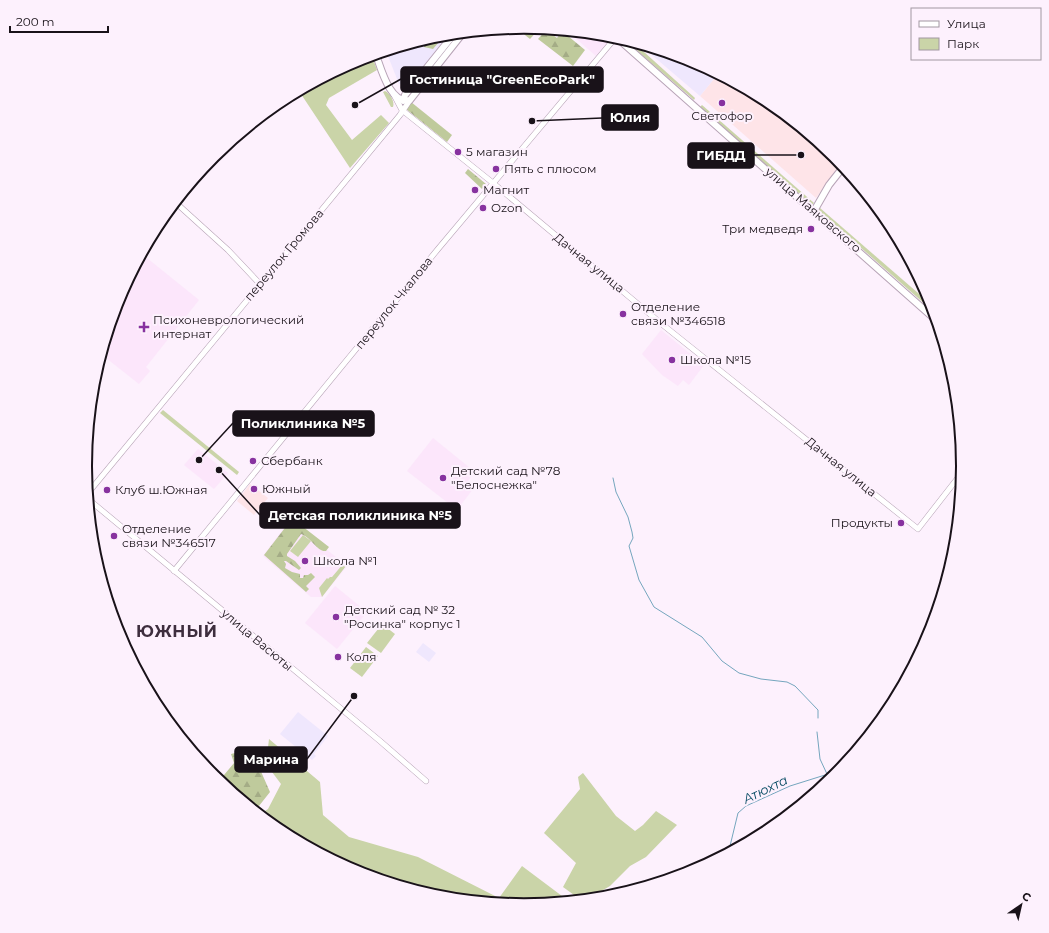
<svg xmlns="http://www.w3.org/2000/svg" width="1049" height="933" viewBox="0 0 1049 933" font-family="Montserrat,sans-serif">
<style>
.commercial{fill:#fee4e8}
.industrial{fill:#efe7fd}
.built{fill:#fce6fb}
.green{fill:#cad4a8}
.forest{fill:url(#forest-firs)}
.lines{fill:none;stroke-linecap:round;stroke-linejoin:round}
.stream{stroke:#75a6be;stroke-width:1}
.minor-casing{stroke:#b7a3b6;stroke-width:6}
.major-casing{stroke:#b7a3b6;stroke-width:8}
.minor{stroke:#fff;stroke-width:5}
.major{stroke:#fff;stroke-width:6}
.poi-dot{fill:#87329f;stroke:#fdf1fd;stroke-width:1.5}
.labels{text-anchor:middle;stroke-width:4;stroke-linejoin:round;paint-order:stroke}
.poi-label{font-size:12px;fill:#191219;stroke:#fdf1fd;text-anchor:start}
.street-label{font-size:12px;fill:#191219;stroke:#fdf1fd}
.water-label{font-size:13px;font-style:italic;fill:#004760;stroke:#fdf1fd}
.district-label{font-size:16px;font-weight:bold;letter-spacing:1px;fill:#3e2e3e;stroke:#fdf1fd}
.rim{fill:none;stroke:#191219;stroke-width:2}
.leader{fill:none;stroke:#191219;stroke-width:1.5}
.callout-dot{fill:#191219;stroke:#fdf1fd;stroke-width:1.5}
.callout{fill:#191219;stroke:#191219;stroke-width:1.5}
.callout-label{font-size:13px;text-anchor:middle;font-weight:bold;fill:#fff}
</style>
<defs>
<pattern id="forest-firs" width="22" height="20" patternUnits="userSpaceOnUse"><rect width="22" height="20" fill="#bfca9c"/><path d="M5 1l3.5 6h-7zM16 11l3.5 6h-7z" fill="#a4ac86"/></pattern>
</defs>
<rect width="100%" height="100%" fill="#fdf1fd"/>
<!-- commercial -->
<g class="commercial">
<polygon points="718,74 769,101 835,156 841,163 816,198 700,96"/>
<polygon points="250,484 268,498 254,515 237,501"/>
</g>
<!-- industrial -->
<g class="industrial">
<polygon points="450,34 410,83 399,84 386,51 439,35"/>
<polygon points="639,44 693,61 718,74 700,96"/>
<polygon points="423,643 436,653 429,662 416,652"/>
<polygon points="298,712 328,736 314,754 316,756 312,760 280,734"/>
</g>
<!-- built -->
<g class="built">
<polygon points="577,32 600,34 608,41 596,56 573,36"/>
<polygon points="142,254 199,300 146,367 150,371 139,384 101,354 119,298"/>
<polygon points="661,330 704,365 689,385 683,380 678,386 662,375 642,354"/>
<polygon points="433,438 475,472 466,483 473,489 457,510 407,471"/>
<polygon points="198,449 228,473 214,489 184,465"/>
<polygon points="290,520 347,566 322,597 311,597 263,556"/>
<polygon points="335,586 367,612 337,649 305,623"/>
</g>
<!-- green -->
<g class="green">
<polygon points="629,41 633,42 695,98 694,100 628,43"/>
<polygon points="372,56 377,70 329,98 326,105 352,140 381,115 389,123 350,168 299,91 357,60"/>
<path d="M385 91C390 93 395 102 393 107H391L383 92Z"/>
<polygon points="702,105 814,203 812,205 700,107"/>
<polygon points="820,208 933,306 935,313 818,210"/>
<polygon points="163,410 239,472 237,475 160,413"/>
<polygon points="303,535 311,541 298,557 290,551"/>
<polygon points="343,564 346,566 322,597 319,588 327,578 328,579 330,577 332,577"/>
<polygon points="382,624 395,634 381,653 367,643"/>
<polygon points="366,647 378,656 362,677 350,668"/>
<polygon points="269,739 320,782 323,815 349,837 418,857 499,898 522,866 570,902 524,906 439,898 356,872 280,832 259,815 268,809 281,784 266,764"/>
<polygon points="583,773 616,816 635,831 643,825 656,811 677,825 646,857 630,866 610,886 586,900 581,900 563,887 576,863 544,833 580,789 578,777"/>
</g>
<!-- forest -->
<g class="forest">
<polygon points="525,27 540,28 530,39 516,28"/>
<polygon points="546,30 557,38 562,31 585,50 573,66 538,39"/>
<polygon points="439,35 445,35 433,49 424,47 424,40"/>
<polygon points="411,102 452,135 447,142 406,109"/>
<polygon points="468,169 486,184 482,189 465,173"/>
<path d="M293 519 329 547 326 551C317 552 312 538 301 534L287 554V556L295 561 301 568 299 570 286 561H284L286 564 285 568 292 572 300 574V578H303L304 575H308L311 573 315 577 306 586 309 589 306 592 264 555 291 520Z"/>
<polygon points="243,751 258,759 259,767 270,792 255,811 214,777 224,775 234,763 231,754"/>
</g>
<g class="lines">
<!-- stream -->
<g class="stream">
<polyline points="613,478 616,492 628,517 632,532 633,538 629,546 639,580 654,607 702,637 722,661 739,673 761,679 787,682 795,686 818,710 818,718"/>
<polyline points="817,732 820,759 827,774"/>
<polyline points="727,854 730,846 738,813 746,806 790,786 841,770"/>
</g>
<!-- minor casing -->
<g class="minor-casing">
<g id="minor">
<polyline points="394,95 402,110 493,183 663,325 918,529 964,470"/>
<polyline points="175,202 228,250 260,284"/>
<polyline points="88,493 400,115 410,100"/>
<polyline points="88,499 380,741 426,781"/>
<polyline points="174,571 438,249 616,37"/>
</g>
</g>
<!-- major casing -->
<g class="major-casing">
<g id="major">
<polyline points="616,37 937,321"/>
<path d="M376 55C381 68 390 105 410 100L463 33"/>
<polyline points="403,101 405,95 454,34"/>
<polyline points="814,211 829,185 844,166"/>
</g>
</g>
<!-- minor -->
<use href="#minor" class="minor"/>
<!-- major -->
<use href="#major" class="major"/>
</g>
<!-- markers -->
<g class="poi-dot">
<circle cx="722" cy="103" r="4"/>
<circle cx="458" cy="152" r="4"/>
<circle cx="496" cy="169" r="4"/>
<circle cx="475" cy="190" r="4"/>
<circle cx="483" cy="208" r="4"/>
<circle cx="811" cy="229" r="4"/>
<circle cx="623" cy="314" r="4"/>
<path d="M142 321h4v4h4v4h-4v4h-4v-4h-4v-4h4z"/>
<circle cx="672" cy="360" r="4"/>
<circle cx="253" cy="461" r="4"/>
<circle cx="443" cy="478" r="4"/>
<circle cx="254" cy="489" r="4"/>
<circle cx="107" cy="490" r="4"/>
<circle cx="901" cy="523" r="4"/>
<circle cx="114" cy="536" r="4"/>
<circle cx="305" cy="561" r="4"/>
<circle cx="336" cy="617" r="4"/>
<circle cx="338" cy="657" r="4"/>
</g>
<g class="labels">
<!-- poi labels -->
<g class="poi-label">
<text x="722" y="120" text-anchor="middle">Светофор</text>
<text x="466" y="156">5 магазин</text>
<text x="504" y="173">Пять с плюсом</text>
<text x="483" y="194">Магнит</text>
<text x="491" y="212">Ozon</text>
<text x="803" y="233" text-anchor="end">Три медведя</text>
<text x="631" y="311">Отделение<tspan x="631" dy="14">связи №346518</tspan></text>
<text x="153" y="324">Психоневрологический<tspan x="153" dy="14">интернат</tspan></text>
<text x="680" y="364">Школа №15</text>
<text x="261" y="465">Сбербанк</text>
<text x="451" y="475">Детский сад №78<tspan x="451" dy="14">"Белоснежка"</tspan></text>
<text x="262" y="493">Южный</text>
<text x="115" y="494">Клуб ш.Южная</text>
<text x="893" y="527" text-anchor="end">Продукты</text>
<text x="122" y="533">Отделение<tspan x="122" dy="14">связи №346517</tspan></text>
<text x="313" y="565">Школа №1</text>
<text x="344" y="614">Детский сад № 32<tspan x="344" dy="14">"Росинка" корпус 1</tspan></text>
<text x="346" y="661">Коля</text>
</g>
<!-- street labels -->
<g class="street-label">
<text transform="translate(813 210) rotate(41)" y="4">улица Маяковского</text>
<text transform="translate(284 255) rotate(-50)" y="4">переулок Громова</text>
<text transform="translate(589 263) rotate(39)" y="4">Дачная улица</text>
<text transform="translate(394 303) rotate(-51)" y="4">переулок Чкалова</text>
<text transform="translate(841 467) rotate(39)" y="4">Дачная улица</text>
<text transform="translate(257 640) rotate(40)" y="4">улица Васюты</text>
</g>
<!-- water labels -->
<g class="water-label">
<text transform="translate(765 789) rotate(-26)" y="5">Атюхта</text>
</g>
<!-- district labels -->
<g class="district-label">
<text x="177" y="637">ЮЖНЫЙ</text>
</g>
</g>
<!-- crop -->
<path d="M0 0H1049V933H0ZM92 466a432 432 0 1 1 864 0a432 432 0 1 1-864 0Z" fill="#fdf1fd" fill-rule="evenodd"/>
<path class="rim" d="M92 466a432 432 0 1 1 864 0a432 432 0 1 1-864 0Z"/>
<!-- callouts -->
<path class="leader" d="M355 105L401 79M532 121L602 118M801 155L754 155M199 460L233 423M219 470L260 515M354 696L307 759"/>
<g class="callout-dot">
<circle cx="355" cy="105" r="4"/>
<circle cx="532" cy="121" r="4"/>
<circle cx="801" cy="155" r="4"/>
<circle cx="199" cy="460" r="4"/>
<circle cx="219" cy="470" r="4"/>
<circle cx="354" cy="696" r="4"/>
</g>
<g class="callout">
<rect x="401" y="67" width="202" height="25" rx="4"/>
<rect x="602" y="105" width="56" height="25" rx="4"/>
<rect x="688" y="143" width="66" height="25" rx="4"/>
<rect x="233" y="411" width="141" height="25" rx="4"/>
<rect x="260" y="503" width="200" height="25" rx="4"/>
<rect x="235" y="747" width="72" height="25" rx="4"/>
</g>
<g class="callout-label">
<text x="502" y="84">Гостиница "GreenEcoPark"</text>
<text x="630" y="122">Юлия</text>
<text x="721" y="160">ГИБДД</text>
<text x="303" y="428">Поликлиника №5</text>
<text x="360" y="520">Детская поликлиника №5</text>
<text x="271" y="764">Марина</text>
</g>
<!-- legend -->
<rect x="911" y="8" width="130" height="52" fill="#fdf1fd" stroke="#a298a2"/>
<rect x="919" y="21" width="20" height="6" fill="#ffffff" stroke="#a298a2"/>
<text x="947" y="28" font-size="12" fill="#191219">Улица</text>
<rect x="919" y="38" width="20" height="12" fill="#cad4a8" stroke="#a298a2"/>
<text x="947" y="48" font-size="12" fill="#191219">Парк</text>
<!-- north arrow -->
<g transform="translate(1021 905) rotate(34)" stroke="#fdf1fd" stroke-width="3" paint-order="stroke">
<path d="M0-3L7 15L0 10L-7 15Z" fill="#191219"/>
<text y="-6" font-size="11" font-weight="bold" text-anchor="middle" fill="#191219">С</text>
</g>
<!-- scale -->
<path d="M10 26v6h98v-6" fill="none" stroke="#191219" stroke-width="2"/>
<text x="16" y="26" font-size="12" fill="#191219" stroke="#fdf1fd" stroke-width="3" paint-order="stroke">200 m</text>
</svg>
